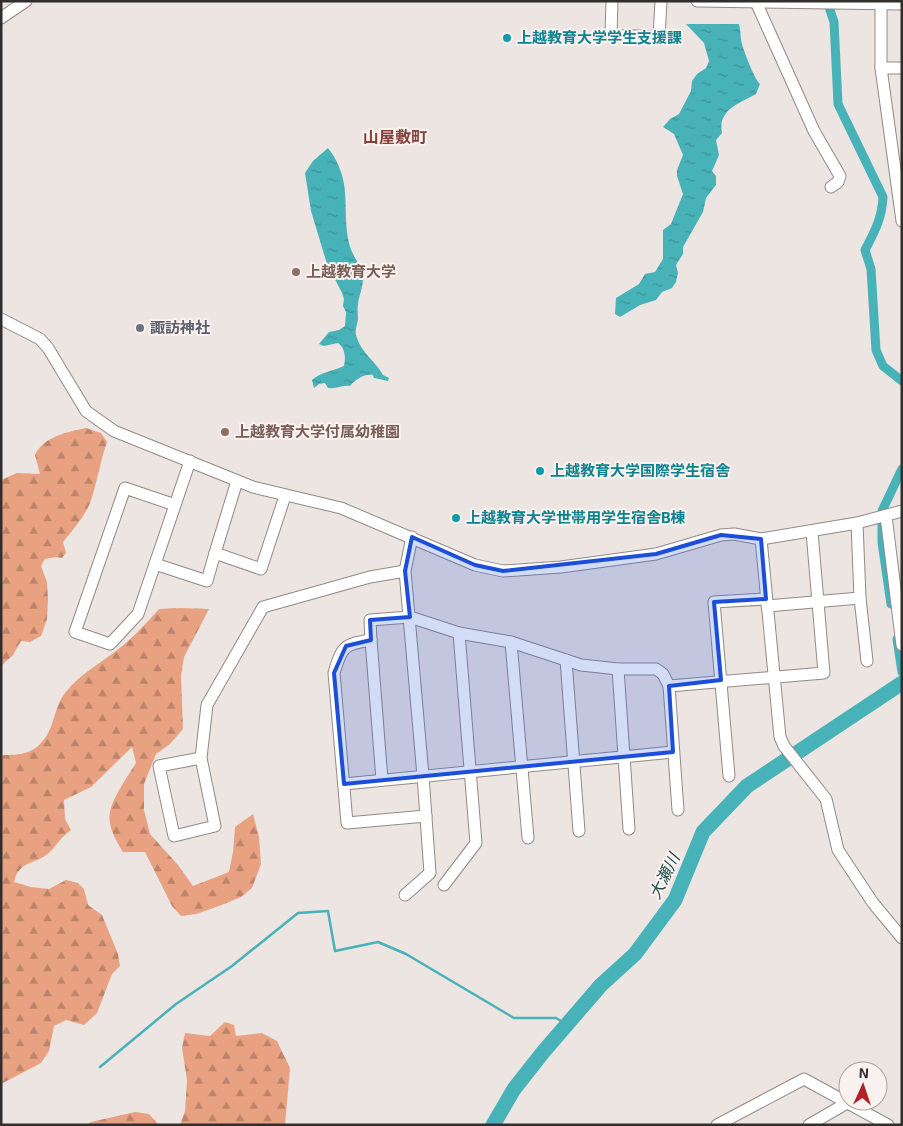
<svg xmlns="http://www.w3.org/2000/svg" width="903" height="1126" viewBox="0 0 903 1126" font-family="'Exo 2','Noto Sans JP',sans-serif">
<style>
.forest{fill:url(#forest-firs)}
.water{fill:url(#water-ripples)}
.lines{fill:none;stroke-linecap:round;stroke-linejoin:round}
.stream{stroke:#48b2b9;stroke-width:2.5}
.canal{stroke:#48b2b9;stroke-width:9}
.river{stroke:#48b2b9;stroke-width:15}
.minor-casing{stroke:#918a87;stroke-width:13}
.minor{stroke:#fff;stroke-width:11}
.marked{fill:#1d4ed8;fill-opacity:0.2;stroke:#1d4ed8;stroke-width:4;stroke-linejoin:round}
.culture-dot{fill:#0f9aa8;stroke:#faf2ef;stroke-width:2}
.education-dot{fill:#8d6e63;stroke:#faf2ef;stroke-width:2}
.worship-dot{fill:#6b7280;stroke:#faf2ef;stroke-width:2}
.labels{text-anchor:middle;stroke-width:4;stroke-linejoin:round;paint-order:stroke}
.culture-label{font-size:15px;font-weight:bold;fill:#0d838f;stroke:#faf2ef;text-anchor:start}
.education-label{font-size:15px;font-weight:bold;fill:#785e54;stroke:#faf2ef;text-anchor:start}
.worship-label{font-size:15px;font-weight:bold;fill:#5b616d;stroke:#faf2ef;text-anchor:start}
.neighbourhood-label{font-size:16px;font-weight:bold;fill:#873f3b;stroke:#faf2ef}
.water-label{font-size:16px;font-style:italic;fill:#1b4a4d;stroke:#faf2ef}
</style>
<defs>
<pattern id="forest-firs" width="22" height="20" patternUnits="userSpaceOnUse" patternTransform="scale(1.25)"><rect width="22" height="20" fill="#e9a281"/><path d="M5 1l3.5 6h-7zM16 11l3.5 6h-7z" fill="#bd846a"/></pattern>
<pattern id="water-ripples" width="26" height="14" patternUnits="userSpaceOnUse" patternTransform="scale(1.25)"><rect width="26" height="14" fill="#48b2b9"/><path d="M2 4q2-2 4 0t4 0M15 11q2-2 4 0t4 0" fill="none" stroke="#3d9197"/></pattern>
</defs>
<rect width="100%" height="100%" fill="#ece5e2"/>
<!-- forest -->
<g class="forest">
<path d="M86 428 101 433 107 442C100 462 97 483 90 503 84 517 73 530 63 542L66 553 62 558 56 557 45 559 41 566 47 582 48 600 47 619 41 636 30 642 21 641 13 655 1 666V480L17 473 40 474 35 455C44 436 68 432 86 428Z"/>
<path d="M181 608 209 609 184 657 181 675 183 729 170 744 156 754 144 784V810L150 834 178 865 193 886 229 872 233 852 235 827 253 814 259 837 261 864 252 888 241 897 219 906 196 914 181 916 172 906 145 852H123C116 841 107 825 110 812 113 797 128 776 136 763L132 747 91 787 64 800 65 819 71 830C61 837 57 845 49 853 35 865 19 860 14 882L31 887 49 889 66 880 78 883 84 889 88 905 102 915 118 954 120 966 112 974 97 1013 84 1025 66 1020 54 1026 49 1051 41 1063 1 1084V755C15 755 30 755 40 744 55 730 53 708 65 693 79 674 103 662 121 647 135 636 147 622 159 609Z"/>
<polygon points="225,1022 234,1025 236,1036 262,1033 277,1041 290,1068 285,1125 180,1125 185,1111 187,1080 182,1048 185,1033 210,1036"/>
<polygon points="135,1112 149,1114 159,1125 86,1125 91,1122"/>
</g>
<!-- water -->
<g class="water">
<path d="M686 24H739C741 31 740 38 742 44 744 52 755 80 760 84L756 94C740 103 717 110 722 133L716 140 719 155 712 171 716 176V185L706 198 703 212 683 247V254L676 265 678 273 676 282 672 288 662 292 656 300 640 305 620 317 615 314 616 298 639 284 645 274 655 272 663 259V230L671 224 683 194 677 176V170L683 155 674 134 663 127 670 119 679 114 691 91 692 81 697 74 706 68 709 61 704 43Z"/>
<path d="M328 148C354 182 341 207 349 243 352 257 361 263 363 278 363 288 359 295 358 304 357 309 358 314 358 319 357 326 354 331 357 338 361 352 376 362 383 375L389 378 388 381 374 378 373 375C364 374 356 379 350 386 342 385 337 389 328 388L325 383 319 384 314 388 312 380C321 372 333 371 344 366 346 357 345 348 338 343L324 346 319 344 329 332 339 330 345 326 346 312 343 306 344 299 342 293 327 264 311 211 305 173 313 161Z"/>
</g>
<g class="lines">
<!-- stream -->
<polyline class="stream" points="100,1067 176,1004 232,966 298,913 328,911 335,951 378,942 406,954 514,1018 556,1018 568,1025"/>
<!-- canal -->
<g class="canal">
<path d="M827 1 834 22 838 104 883 197C882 218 875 231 865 250L871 269 876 350 883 366 902 381"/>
<polyline points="891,604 882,542 882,511 902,469"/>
<polyline points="897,639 902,672"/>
</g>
<!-- river -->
<polyline class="river" points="493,1125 514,1089 544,1051 601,985 635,954 675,900 703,832 747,786 902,683"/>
<!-- minor casing -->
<g class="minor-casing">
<g id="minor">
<polyline points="612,1 611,35 659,37 661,1"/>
<polyline points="697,1 902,4"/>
<polyline points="756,2 814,131 840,176 838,182 831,187"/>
<polyline points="881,4 881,68 902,221"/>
<polyline points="1,18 26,1"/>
<polyline points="881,68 902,68"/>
<polyline points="1,319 40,339 48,348 86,411 114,431 253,487 341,508 475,565 503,571 561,567 656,554 721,535 734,534 761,539 857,523 902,511"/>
<polyline points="175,505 125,488 75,632 110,644 138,614 155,564 207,581 215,553 261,569 285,496"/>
<polyline points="886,516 902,645"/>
<polyline points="857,523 860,598 867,661"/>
<polyline points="761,539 780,737 784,746 826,799 838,850 873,903 902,938"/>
<polyline points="215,553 237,481"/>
<polyline points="155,564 190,461"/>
<polyline points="767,606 860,598"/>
<polyline points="371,640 382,780"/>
<polyline points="511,642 528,838"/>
<polyline points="566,660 579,831"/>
<polyline points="618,669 629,829"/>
<polyline points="669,686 824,673 812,532"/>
<polyline points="201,758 159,766 174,836 215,826 201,758 207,705 263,607 370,577 405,571"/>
<polyline points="729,776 714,602 766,599"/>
<polyline points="344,784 673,752"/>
<path d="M426 816 347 823 334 673C342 646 344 644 371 640L370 620 410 617 459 633 511 642 581 665 618 669H656L663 674 669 686 678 810"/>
<polyline points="444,885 476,843 459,633"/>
<polyline points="405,895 430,873 423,776 405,571 412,537"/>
<polyline points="717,1125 804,1079 888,1125"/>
<polyline points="809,1125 847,1103"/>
</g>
</g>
<!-- minor -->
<use href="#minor" class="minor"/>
</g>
<!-- marked area -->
<path class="marked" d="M721 535 761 539 766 599 714 602 721 680 669 686 673 752 344 784 334 673 346 646 371 640 370 620 410 617 405 571 412 537 475 565 503 571 656 554Z"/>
<!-- markers -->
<g class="culture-dot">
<circle cx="507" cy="38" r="5"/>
<circle cx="540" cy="471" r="5"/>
<circle cx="456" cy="518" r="5"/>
</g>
<g class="education-dot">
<circle cx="296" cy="272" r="5"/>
<circle cx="225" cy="432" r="5"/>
</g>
<circle class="worship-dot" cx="140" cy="328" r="5"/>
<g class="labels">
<!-- culture labels -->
<g class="culture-label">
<text x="517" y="43">上越教育大学学生支援課</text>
<text x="550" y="476">上越教育大学国際学生宿舎</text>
<text x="466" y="523">上越教育大学世帯用学生宿舎B棟</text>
</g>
<!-- education labels -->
<g class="education-label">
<text x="306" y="277">上越教育大学</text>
<text x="235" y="437">上越教育大学付属幼稚園</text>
</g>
<!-- worship labels -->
<g class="worship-label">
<text x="150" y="333">諏訪神社</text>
</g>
<!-- neighbourhood labels -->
<g class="neighbourhood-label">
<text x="395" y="143">山屋敷町</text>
</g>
<!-- water labels -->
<g class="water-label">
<text transform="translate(664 876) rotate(-64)" y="6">大瀬川</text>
</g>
</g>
<!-- border -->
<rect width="903" height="1126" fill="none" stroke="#312f2d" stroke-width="5"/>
<!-- north arrow -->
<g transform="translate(863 1086) rotate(3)"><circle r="24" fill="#faf2ef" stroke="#aaa4a1"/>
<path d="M0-4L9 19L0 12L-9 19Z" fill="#b32128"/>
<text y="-8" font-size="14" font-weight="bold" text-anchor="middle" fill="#312f2d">N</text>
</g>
</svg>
